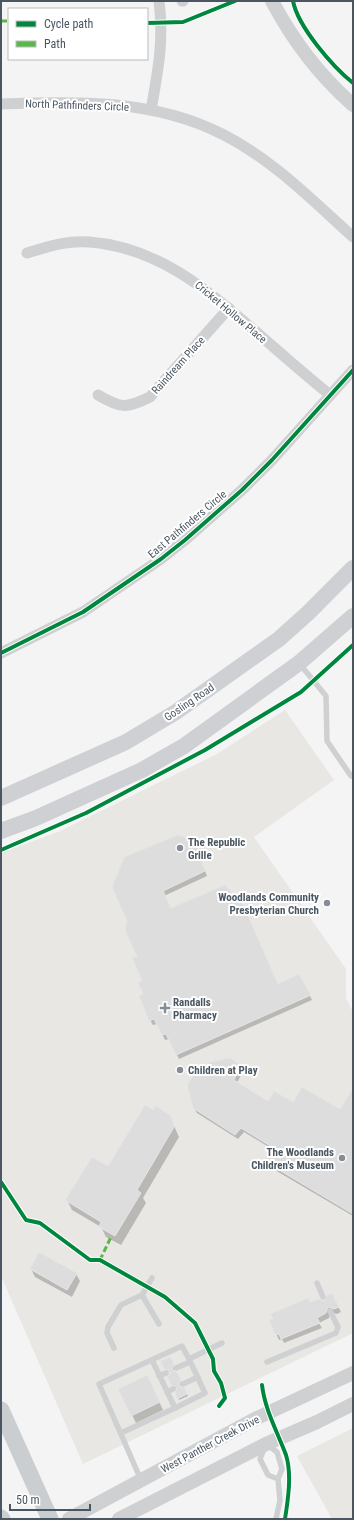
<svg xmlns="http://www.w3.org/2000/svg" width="354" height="1520" viewBox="0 0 354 1520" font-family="'Roboto Condensed',sans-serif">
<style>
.commercial{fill:#e8e7e3}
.shadow{fill:#0003}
.building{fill:#ddddde;stroke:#e5e6e7}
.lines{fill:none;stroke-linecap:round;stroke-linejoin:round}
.service{stroke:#ced0d2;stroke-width:5.5}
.minor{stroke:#ced0d2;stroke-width:11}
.tertiary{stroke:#ced0d2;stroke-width:14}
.secondary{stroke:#ced0d4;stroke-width:16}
.primary{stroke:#caced1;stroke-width:17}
.quiet{stroke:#58b947;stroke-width:3;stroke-dasharray:6 3;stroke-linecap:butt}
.cycleway-casing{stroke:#fff;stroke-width:6}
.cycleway{stroke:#00873e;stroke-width:4}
.poi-dot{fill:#868d94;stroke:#fff;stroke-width:1.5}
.labels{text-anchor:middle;stroke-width:4;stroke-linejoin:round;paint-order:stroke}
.street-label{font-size:11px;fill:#4a5661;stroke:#fff}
.poi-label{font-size:11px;font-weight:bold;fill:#4a5661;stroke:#fff;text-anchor:start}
</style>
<rect width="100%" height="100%" fill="#f4f4f4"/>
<!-- commercial -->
<g class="commercial">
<polygon points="285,710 334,780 254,837 346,969 346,998 353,1012 353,1333 83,1464 1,1276 1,853 60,831 217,754"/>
<polygon points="353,1428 353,1519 332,1519 297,1456"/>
</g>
<!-- shadow -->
<g class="shadow">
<polygon points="196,847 207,876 164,896 171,909 278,985 299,975 312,1000 179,1059 169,1039 165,1040 157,1024 153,1025 150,1020 138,957 126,930"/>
<polygon points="240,1066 243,1071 237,1083 268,1102 293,1103 341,1111 353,1101 353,1216 268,1166 265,1161 272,1149 244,1132 238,1139 197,1113 194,1108"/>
<polygon points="154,1111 170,1117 179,1137 143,1198 146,1203 121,1245 106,1237 101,1227 72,1210 67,1200 108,1167"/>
<polygon points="31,1269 76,1274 80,1281 72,1297 35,1277"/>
<polygon points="332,1295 341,1312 337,1314 330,1312 329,1318 319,1323 322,1328 284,1343 282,1339 279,1340 270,1321 310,1303 325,1302"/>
<polygon points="170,1358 175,1367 173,1371 178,1375 182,1383 180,1387 184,1389 188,1396 179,1400 176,1393 177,1389 172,1385 171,1373 165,1369"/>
<polygon points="151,1384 163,1410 136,1423 120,1390"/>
</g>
<!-- building -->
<g class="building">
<polygon points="178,835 194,841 205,871 163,891 171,908 225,885 244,906 278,984 299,974 311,995 176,1055 166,1034 162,1035 154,1019 149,1021 139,996 143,994 138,983 142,981 132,957 137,957 125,930 127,921 112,887 124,857"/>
<polygon points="230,1058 241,1065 234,1080 268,1101 274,1091 293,1102 302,1087 340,1109 353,1088 353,1214 264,1161 272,1147 241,1128 235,1135 193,1108 187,1085 194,1074 202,1072 210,1062"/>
<polygon points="145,1105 153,1110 156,1106 171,1116 174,1127 137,1190 141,1193 115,1236 99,1227 101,1222 65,1200 92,1157 108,1166"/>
<polygon points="39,1252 77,1273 67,1290 30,1269"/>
<polygon points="332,1293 339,1307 334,1309 328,1307 326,1313 317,1318 320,1323 281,1339 279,1334 275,1335 269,1320 273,1319 270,1314 308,1298 310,1302 319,1299 324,1301 327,1295"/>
<polygon points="170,1357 174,1364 172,1370 177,1372 181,1380 179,1385 185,1388 187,1394 177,1399 175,1393 177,1387 171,1385 167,1377 170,1374 170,1371 164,1369 160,1361"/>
<polygon points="147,1375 160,1402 131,1416 118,1389"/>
</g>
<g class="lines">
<!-- service -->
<g class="service">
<polyline points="299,663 326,696 327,741 351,776"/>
<polyline points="317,1283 323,1297"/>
<polyline points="142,1295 159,1324"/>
<polyline points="114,1348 107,1333 108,1327 121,1305 142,1295 152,1278"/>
<polyline points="267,1362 336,1333 338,1327 330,1311"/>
<polyline points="176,1368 190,1362"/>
<polyline points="159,1376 166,1373"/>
<polyline points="183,1384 198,1377"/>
<polyline points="167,1392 173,1389"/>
<polyline points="175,1408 205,1393 189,1359"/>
<polyline points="121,1433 175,1408 152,1360"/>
<polyline points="141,1480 99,1384 182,1346 189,1359 222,1343"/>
<polyline points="276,1519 280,1500 278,1479 282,1469 277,1452 266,1444 260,1459 268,1475 278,1479"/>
</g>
<!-- minor -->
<g class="minor">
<polyline points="182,1 183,1"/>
<path d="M1 104C76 101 153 99 222 134 272 159 312 200 353 237"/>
<path d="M151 110C158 71 164 40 159 1"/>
<path d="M27 253C47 247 67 240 89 242 157 247 205 288 254 330 279 352 304 374 330 395"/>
<path d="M98 395C120 408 126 409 150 397L229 308"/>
<polyline points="1,653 83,612 161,559 185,540 242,490 272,460 353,370"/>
</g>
<!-- tertiary -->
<g class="tertiary">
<path d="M272 1C293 41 319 75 353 105"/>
<polyline points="69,1519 257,1418 353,1373"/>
<polyline points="119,1519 266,1444 317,1422 353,1404"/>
</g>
<!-- secondary -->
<g class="secondary">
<polyline points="1,798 126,742 176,712 279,639 308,613 353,568"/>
<polyline points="1,831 36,818 142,770 184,746 299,663 353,616"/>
</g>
<!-- primary -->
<g class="primary">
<polyline points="1,1410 50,1519"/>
<polyline points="1,1518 2,1519"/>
</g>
<!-- quiet -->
<g class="quiet">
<polyline points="1,21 9,21"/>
<polyline points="100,1260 111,1237"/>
</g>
<!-- cycleway casing -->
<g class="cycleway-casing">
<g id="cycleway">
<path d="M293 1C298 27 333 67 353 83"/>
<polyline points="147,23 183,22 235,1"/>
<polyline points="1,653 83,612 161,559 185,540 242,490 272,460 353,370"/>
<polyline points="1,850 86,813 205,750 301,692 353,645"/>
<polyline points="1,1182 26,1220 40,1223 90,1260 100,1260 165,1297 195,1323 213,1359 214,1371 221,1383 225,1398 219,1406"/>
<path d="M262 1385C265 1410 277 1431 286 1455 292 1474 288 1500 285 1519"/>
</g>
</g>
<!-- cycleway -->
<use href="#cycleway" class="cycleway"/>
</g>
<!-- markers -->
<g class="poi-dot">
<circle cx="180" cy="848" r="4"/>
<circle cx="327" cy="903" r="4"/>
<path d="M163 1002h4v4h4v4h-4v4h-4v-4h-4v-4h4z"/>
<circle cx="180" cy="1070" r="4"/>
<circle cx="342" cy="1158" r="4"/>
</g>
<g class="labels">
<!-- street labels -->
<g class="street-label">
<text transform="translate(77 105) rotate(2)" y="4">North Pathfinders Circle</text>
<text transform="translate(231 312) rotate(40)" y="4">Cricket Hollow Place</text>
<text transform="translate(178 365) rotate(-48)" y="4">Raindream Place</text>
<text transform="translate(187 524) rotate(-40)" y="4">East Pathfinders Circle</text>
<text transform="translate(189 702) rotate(-34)" y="4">Gosling Road</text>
<text transform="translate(210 1444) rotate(-28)" y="4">West Panther Creek Drive</text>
</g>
<!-- poi labels -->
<g class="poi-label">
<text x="188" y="846">The Republic<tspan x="188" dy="13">Grille</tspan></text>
<text x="319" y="901" text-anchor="end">Woodlands Community<tspan x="319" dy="13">Presbyterian Church</tspan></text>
<text x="173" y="1006">Randalls<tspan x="173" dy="13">Pharmacy</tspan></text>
<text x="188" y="1074">Children at Play</text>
<text x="334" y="1156" text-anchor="end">The Woodlands<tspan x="334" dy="13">Children's Museum</tspan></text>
</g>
</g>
<!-- border -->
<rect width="354" height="1520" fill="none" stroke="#4a5661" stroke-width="4"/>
<!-- legend -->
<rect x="8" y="8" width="140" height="52" fill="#ffffff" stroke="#b7bbc0"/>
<rect x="16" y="21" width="20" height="6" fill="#00873e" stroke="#b7bbc0"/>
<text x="44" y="28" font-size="12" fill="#4a5661">Cycle path</text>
<rect x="16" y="41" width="20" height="6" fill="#58b947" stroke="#b7bbc0"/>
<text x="44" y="48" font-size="12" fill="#4a5661">Path</text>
<!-- scale -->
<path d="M10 1504v6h80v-6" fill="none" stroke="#4a5661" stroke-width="2"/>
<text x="16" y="1504" font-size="12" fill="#4a5661" stroke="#ffffff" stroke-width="3" paint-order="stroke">50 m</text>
</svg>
